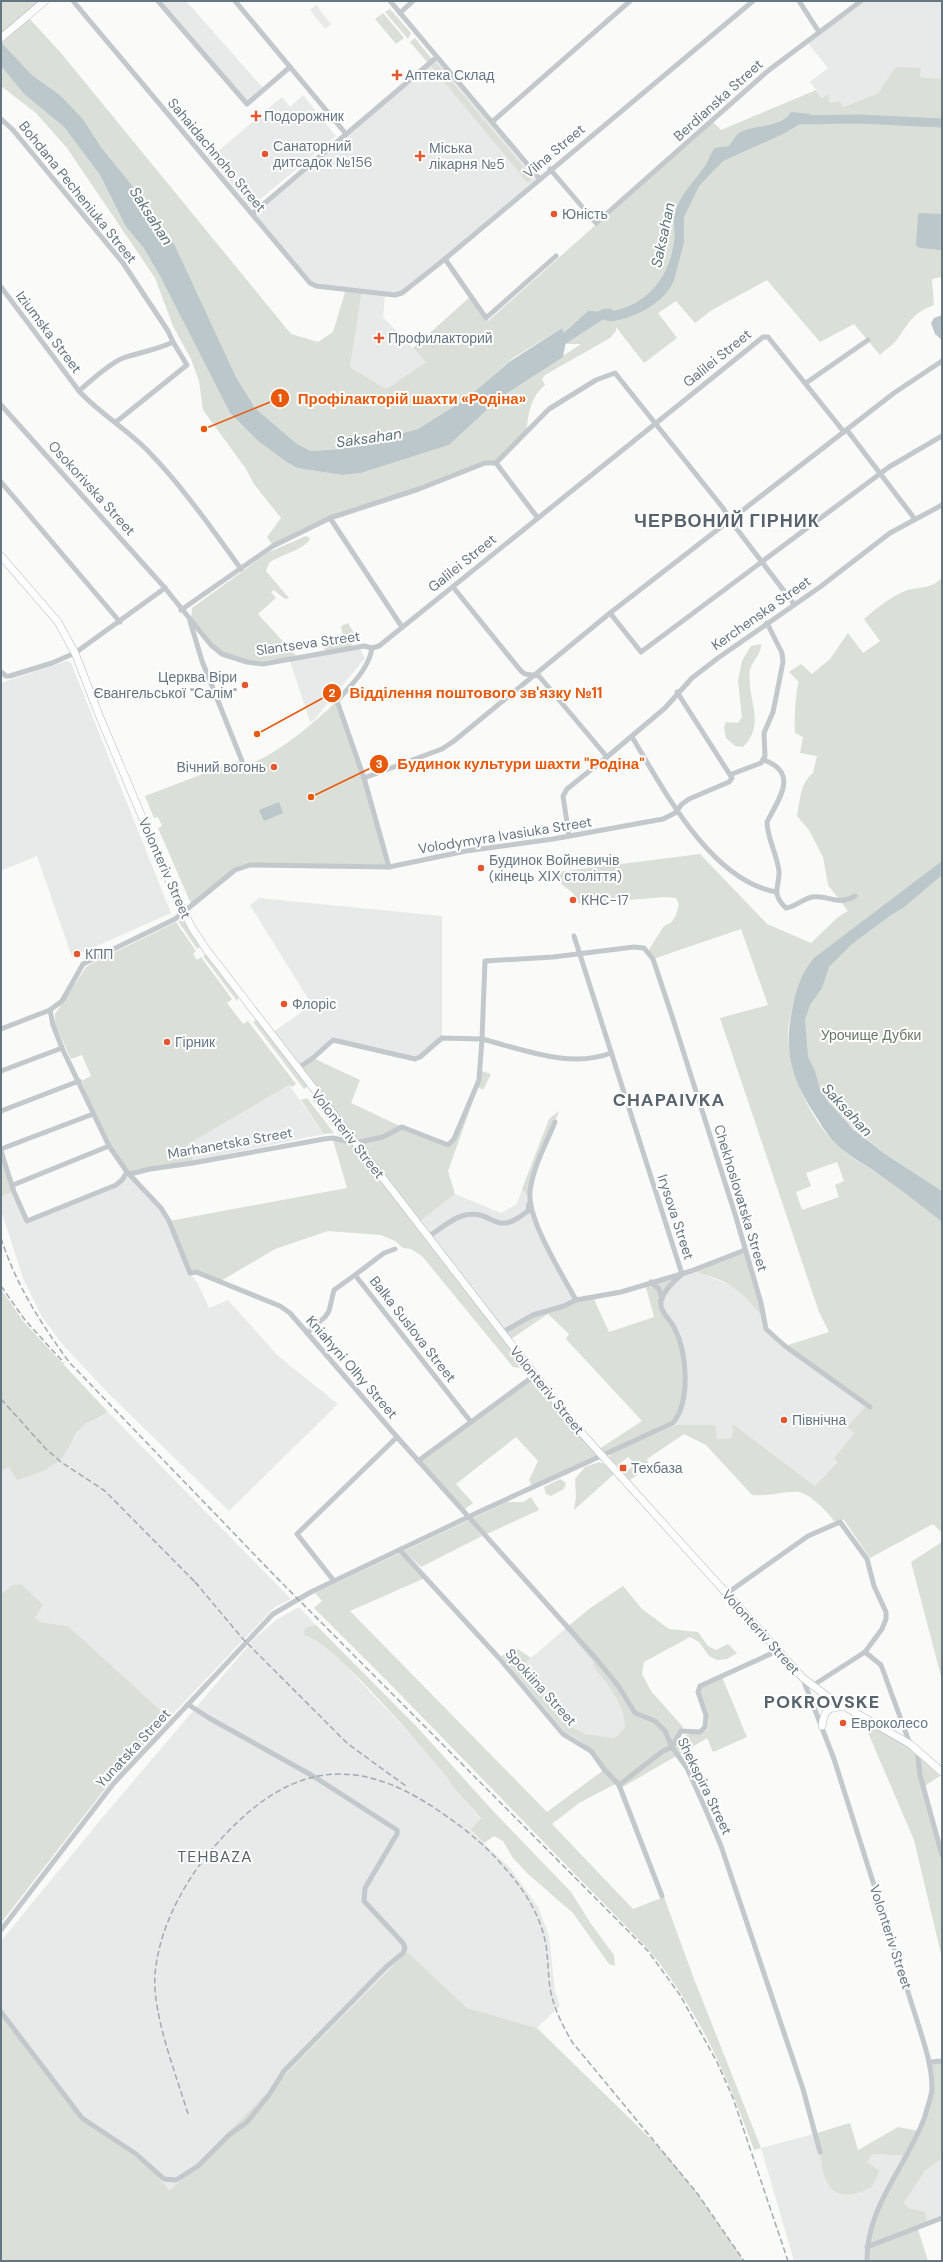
<svg xmlns="http://www.w3.org/2000/svg" width="943" height="2262" viewBox="0 0 943 2262" font-family="'DM Sans',sans-serif">
<style>
.built{fill:#e8e9e9}
.green{fill:#dadfd7;fill-rule:evenodd}
.water{fill:#bbc7cb}
.lines{fill:none;stroke-linecap:round;stroke-linejoin:round}
.river{stroke:#bbc7cb;stroke-width:9}
.secondary-casing{stroke:#b3babf;stroke-width:8}
.street{stroke:#c3c8cc;stroke-width:5}
.secondary{stroke:#fff;stroke-width:7}
.rail{stroke:#a2aab0;stroke-width:1.5;stroke-dasharray:6 3;stroke-linecap:butt}
.poi-dot{fill:#e4572e;stroke:#fff;stroke-width:1.5}
.labels{text-anchor:middle;stroke-width:4;stroke-linejoin:round;paint-order:stroke}
.poi-label{font-size:14px;fill:#657683;stroke:#fff;text-anchor:start}
.street-label{font-size:14px;fill:#657683;stroke:#fff}
.park-label{font-size:14px;fill:#687a64;stroke:#fff}
.water-label{font-size:15px;font-style:italic;fill:#60757c;stroke:#fff}
.quarter-label{font-size:16px;letter-spacing:1px;fill:#57646e;stroke:#fff}
.district-label{font-size:18px;font-weight:bold;letter-spacing:1px;fill:#57646e;stroke:#fff}
.leader{fill:none;stroke:#e8590c;stroke-width:1.5}
.callout-dot{fill:#e8590c;stroke:#fff;stroke-width:1.5}
.mark-label{font-size:12px;text-anchor:middle;font-weight:bold;fill:#fff}
.callout-label{font-size:15px;text-anchor:middle;font-weight:bold;fill:#e8590c;stroke:#fff;stroke-width:4;stroke-linejoin:round;paint-order:stroke}
</style>
<rect width="100%" height="100%" fill="#fafaf8"/>
<!-- built -->
<g class="built">
<polygon points="159,1 186,1 264,89 247,104"/>
<polygon points="862,1 942,1 942,79 920,77 921,68 883,87 878,93 842,107 830,103 828,95 823,98 810,82 828,68 807,42"/>
<polygon points="316,5 331,24 325,29 310,10"/>
<polygon points="437,57 539,178 402,293 385,294 383,317 426,362 386,389 350,367 362,291 316,286 252,214"/>
<polygon points="303,95 336,136 251,207 210,158 282,97 290,107"/>
<polygon points="360,649 365,658 314,720 310,722 290,661"/>
<polygon points="67,661 71,663 171,913 72,957 37,856 1,871 1,683"/>
<polygon points="259,898 442,916 442,1038 415,1059 333,1040 298,1068 270,1034 312,1005 250,905"/>
<polygon points="289,1085 324,1134 193,1161 187,1144"/>
<polygon points="127,1176 161,1208 190,1273 198,1284 209,1308 228,1300 278,1356 338,1404 229,1511 109,1394 63,1345 42,1317 23,1278 1,1210 1,1197 12,1192 26,1223 118,1186"/>
<polygon points="522,1189 530,1200 532,1211 576,1300 501,1333 417,1224 455,1194 501,1213 517,1204"/>
<polygon points="691,1271 703,1274 737,1288 765,1320 766,1329 866,1406 847,1427 854,1433 834,1458 837,1461 815,1486 733,1424 732,1438 717,1439 714,1425 676,1425 662,1299 673,1283"/>
<polygon points="107,1411 291,1599 275,1607 266,1616 169,1718 68,1626 40,1622 35,1617 13,1585 1,1594 1,1471 9,1467 66,1453 82,1426 89,1421 101,1418"/>
<polygon points="299,1607 316,1625 306,1627 306,1636 314,1638 343,1663 423,1748 447,1777 452,1786 481,1819 471,1831 510,1868 538,1907 549,1936 555,1991 560,2006 537,2028 467,2008 407,1953 170,2192 147,2165 82,2120 1,2016 1,1941 102,1818 255,1638 276,1620"/>
<polygon points="565,1629 593,1661 594,1667 620,1702 625,1717 625,1729 615,1738 585,1734 560,1720 525,1663"/>
<polygon points="817,2133 820,2156 867,2162 872,2154 907,2156 867,2261 794,2261 761,2148"/>
<polygon points="942,2158 942,2217 928,2224 925,2212 909,2208 904,2203 925,2171"/>
</g>
<!-- green -->
<g class="green">
<path d="M1 1H45L27 16 61 53 291 334 318 342 333 332 346 289 362 291 350 367 386 389 426 362 413 348 471 296 488 321 712 121 721 130 816 90 822 98 828 94 830 103 840 101 843 107 878 93 896 67 921 68 920 77 942 79V277L932 279 934 305C913 313 910 321 898 338 894 344 885 350 880 355L854 324 820 342 767 280 712 310 695 323 676 301 658 313 677 338 644 363 616 327V331L610 338 545 375 542 379 545 385C532 395 527 414 527 430L496 463H490L346 512 273 546 267 537 281 518 254 484 246 469 203 410 199 381 191 359 173 326 155 278 67 148 36 113 1 86V66L24 94 64 127 100 175 126 227 143 247 160 276 230 413 258 441 288 463 297 468 342 475 361 473 449 445 501 397 581 344H566L562 328 513 358 467 398 418 429 341 449 311 451 297 444 255 408 236 377 169 235 147 204 101 147 83 119 60 95 32 75 1 42Z"/>
<polygon points="390,9 411,33 408,39 385,12"/>
<polygon points="383,13 404,38 396,44 375,19"/>
<polygon points="415,38 432,59 428,63 410,42"/>
<polygon points="434,63 437,64 532,177 531,181 528,183 431,66"/>
<path d="M306 536 310 538C307 549 279 555 269 563L266 571 289 598 285 599 274 590 271 592 276 598 258 614 297 657 263 661 247 660 223 653 218 650 191 618 192 608 269 552Z"/>
<path d="M942 577V1191L885 1154 846 1122 810 1086 794 1000C792 1011 788 1022 788 1033 787 1070 811 1122 839 1147 852 1159 869 1167 884 1178 904 1192 923 1207 942 1222V1533L933 1524 870 1558 844 1520 834 1521C828 1512 810 1494 799 1492 787 1490 768 1497 752 1495L706 1445 684 1434 647 1459 649 1466 630 1480 624 1474 635 1464 628 1457 617 1466 609 1457 612 1452 676 1425H715L717 1439 732 1438 733 1424 815 1486 837 1462 834 1458 854 1433 847 1427 866 1406 785 1346 829 1332 819 1312 720 1018 768 1005 741 929 653 959 648 951 664 926 672 922 676 915 679 904 676 898 665 897 579 904 573 893 561 884 558 872 700 854 767 924 811 943 838 917 848 911 828 885 823 857 809 830 797 816C800 801 800 783 813 773L817 756 800 753 803 737 795 733C794 726 796 685 799 682L789 672 801 664 812 674 830 659 848 633 863 653 880 641 864 619C876 609 890 597 905 591 919 586 932 590 942 577ZM837 1162 844 1181 835 1185 839 1197 802 1210 796 1192 811 1186 806 1173Z"/>
<polygon points="348,623 358,640 349,647 325,652 324,646 344,641 341,626"/>
<path d="M761 644C761 655 752 661 750 670 746 698 767 723 743 747L735 746 726 738 724 727 726 722 738 723 742 717 738 681 742 661 751 646Z"/>
<path d="M337 701 364 778 389 867 264 864 235 870 192 906 158 828 162 826 158 817 154 818 145 796 234 762 242 761 251 764C284 749 310 726 337 701Z"/>
<polygon points="182,920 186,923 200,947 197,949 178,921"/>
<path d="M176 922 196 951 193 954 197 960 201 957 232 999 227 1003 243 1024 248 1021 296 1084 292 1087 289 1085 188 1144 193 1161 131 1172C111 1158 91 1104 81 1081L91 1076 82 1055 71 1059 55 1024V1014L86 967 93 963Z"/>
<polygon points="206,954 239,996 237,1001 203,956"/>
<polygon points="258,1019 308,1086 304,1089 253,1022"/>
<polygon points="313,1058 360,1080 351,1103 402,1127 450,1144 479,1080 479,1070 491,1074 483,1090 478,1087 448,1171 455,1194 418,1223 501,1333 533,1315 593,1297 609,1332 654,1317 645,1284 682,1274 662,1299 661,1305 674,1327 681,1352 684,1397 673,1423 533,1488 529,1480 538,1461 516,1437 456,1484 473,1503 462,1511 418,1461 535,1375 596,1451 642,1421 566,1339 569,1334 548,1314 508,1341 525,1366 521,1368 513,1367 422,1256 411,1249 403,1248 395,1241 381,1235 328,1231 275,1249 219,1282 196,1272 190,1273 169,1221 347,1188 333,1140 355,1143 298,1068"/>
<polygon points="317,1096 348,1137 347,1139 343,1139 311,1098"/>
<polygon points="307,1098 334,1133 324,1134 301,1100"/>
<polygon points="559,1111 533,1178 530,1200 522,1189 549,1119"/>
<polygon points="1,1155 12,1192 1,1197"/>
<path d="M745 1250 765 1320C740 1290 731 1280 691 1271Z"/>
<path d="M1 1289 23 1321 107 1411C98 1422 90 1418 82 1427 75 1434 72 1443 67 1451 56 1468 35 1475 17 1480L9 1467 1 1471Z"/>
<polygon points="599,1462 604,1464 614,1474 574,1510 576,1497 575,1479 585,1467"/>
<polygon points="560,1479 566,1483 564,1489 551,1496 546,1494 544,1487"/>
<polygon points="531,1497 539,1510 487,1534 473,1518 507,1502 523,1502"/>
<polygon points="469,1520 482,1536 421,1567 404,1551"/>
<polygon points="942,1542 942,1680 911,1562"/>
<path d="M400 1553 425 1578 350 1611 547 1812 605 1769C593 1750 585 1742 565 1732L501 1656 518 1649 531 1658 525 1663 560 1720 585 1734 615 1738 625 1728C625 1702 608 1687 594 1667L593 1661 565 1629 589 1609 623 1586 642 1609 669 1629 698 1632 708 1646 716 1650 728 1644 737 1653 727 1659 717 1660 709 1656 699 1642 690 1637 644 1662 642 1674 651 1691 683 1727 670 1746 619 1782 579 1803 552 1824 633 1909 664 1897 694 1979 761 2148 754 2150C726 2073 701 2014 649 1950L394 1688 314 1608 322 1601 315 1593Z"/>
<polygon points="21,1584 43,1605 35,1617 40,1622 68,1626 169,1718 111,1781 1,1923 1,1594 13,1585"/>
<path d="M316 1625 418 1728 494 1812 571 1892 591 1924 614 1955 615 1966 609 1964 573 1913 528 1874 513 1858 503 1841 494 1836 484 1843 471 1830 481 1818 452 1786 447 1777C425 1750 333 1642 306 1636L304 1632 306 1627Z"/>
<path d="M722 1677 747 1737 713 1752 707 1738 679 1755 672 1747 686 1735 707 1730C712 1715 704 1703 698 1689Z"/>
<polygon points="861,1716 910,1744 920,1757 940,1776 923,1787 942,1855 942,1958 914,1840"/>
<polygon points="672,1749 678,1755 621,1788 620,1785 664,1752"/>
<polygon points="407,1952 467,2008 537,2028 663,2151 697,2193 744,2261 1,2261 1,2016 82,2120 147,2165 170,2191"/>
<path d="M942 2061V2158L925 2171 904 2203 909 2208 925 2212 928 2224 918 2229 928 2261H867L874 2218 906 2156 872 2154 867 2162 879 2171 872 2187C820 2213 823 2167 817 2133L850 2123 858 2150 898 2127 919 2131 932 2091 930 2062Z"/>
</g>
<!-- water -->
<g class="water">
<path d="M1 42 32 75 60 95 83 119 101 147 147 204 175 246 236 377 255 408 297 444 311 451 341 449 418 429 467 398 509 362 562 328 564 333 588 311C594 311 600 312 606 312 645 308 669 279 674 242 676 231 672 221 675 212 681 193 694 182 705 166 709 160 710 154 715 148L729 146C732 142 735 136 739 133 752 125 783 128 791 112L811 114 800 124 785 133 723 161 699 186 684 217V242L674 280C666 302 635 318 613 321 606 322 601 317 595 317 588 316 567 335 566 342 565 346 564 351 563 357L501 397 449 445 361 473 342 475 297 468 288 463 258 441 230 413 160 276 143 247 126 227 100 175 64 127 24 94 1 66Z"/>
<polygon points="920,213 942,214 942,250 921,248 916,246 918,214"/>
<polygon points="942,315 942,340 935,334 931,323 934,318"/>
<polygon points="279,802 283,813 264,821 259,810"/>
<path d="M942 861V875L903 908 891 915 852 944 829 967 822 988 810 1005 805 1020 808 1057 815 1071 820 1090 830 1104 853 1129 885 1154 942 1191V1222C923 1207 904 1192 884 1178 870 1167 853 1159 839 1147 830 1139 823 1128 817 1118 793 1082 783 1053 792 1010 796 990 801 973 814 958Z"/>
</g>
<g class="lines">
<!-- river -->
<g class="river">
<polyline points="794,120 859,119 942,123"/>
<polyline points="560,342 603,314 609,313"/>
</g>
<!-- secondary casing -->
<g class="secondary-casing">
<g id="secondary">
<polyline points="1,38 45,1"/>
<polyline points="1,556 58,622 75,653 99,715 172,888 192,928 206,949 569,1419 803,1678 828,1697 910,1744 942,1772"/>
<path d="M822 1726C824 1711 828 1706 843 1707"/>
</g>
</g>
<!-- street -->
<g class="street">
<polyline points="73,1 310,283 316,286 395,295 402,293 445,259 753,1"/>
<polyline points="158,1 247,104 290,67"/>
<polyline points="235,1 346,134"/>
<polyline points="390,1 539,178"/>
<polyline points="799,1 819,32"/>
<polyline points="400,13 413,1"/>
<path d="M1 119 13 130 123 263 168 331 173 342C157 350 140 352 123 358 107 365 92 380 79 391 99 413 127 429 148 451 183 487 212 529 241 569"/>
<polyline points="492,122 630,1"/>
<polyline points="550,169 596,223 769,70 861,1"/>
<polyline points="252,214 437,57"/>
<polyline points="445,259 486,318 556,256"/>
<polyline points="1,287 79,391"/>
<polyline points="806,383 868,340"/>
<polyline points="1,405 165,588 211,645 222,654 247,662 263,664 364,646 372,648"/>
<polyline points="116,422 187,365 173,342"/>
<polyline points="847,430 914,518"/>
<polyline points="496,463 549,409 596,380 615,373 723,508 730,520 794,604"/>
<polyline points="496,463 537,517"/>
<polyline points="1,482 120,622"/>
<polyline points="330,518 402,627"/>
<polyline points="453,587 521,671 525,674 539,676 607,757 567,789 563,796 569,836"/>
<polyline points="181,610 273,546 330,518 419,489 485,463 496,463"/>
<polyline points="610,613 641,652 889,467 942,436"/>
<polyline points="190,621 202,661 242,761"/>
<polyline points="372,648 379,646 763,337 768,337 844,432"/>
<polyline points="1,672 6,676 10,676 52,663 75,653 165,588"/>
<polyline points="677,692 732,778 729,782 689,799 682,804 675,813 663,819 553,839 466,851 389,867 250,865 235,870 175,919 83,964 62,1001 50,1010 53,1025 62,1048 109,1146 127,1172 161,1208 169,1221 190,1273 196,1272 280,1306 290,1313 397,1437 598,1661 619,1687 635,1713 655,1721 665,1731 672,1747 687,1768 705,1808 721,1846 803,2089 820,2152"/>
<path d="M632 737C664 790 710 880 776 892"/>
<polyline points="607,757 665,708 692,678 718,658 820,587 890,533 942,505"/>
<path d="M764 760C800 773 778 800 767 822 767 838 777 854 779 871 780 886 770 893 786 908 796 907 802 899 812 897 829 894 836 907 855 896"/>
<polyline points="732,774 761,763 765,756 764,733 773,712 783,662 782,653 767,623"/>
<path d="M364 778 337 701C350 686 369 669 372 648"/>
<polyline points="389,867 364,778 442,749 454,741 610,613 894,393 942,361"/>
<polyline points="1,1029 50,1010"/>
<polyline points="298,1068 313,1058 333,1040 415,1059 420,1057 442,1038 482,1039 485,961 553,957 634,947 644,948 653,959 672,1016 735,1214 761,1303 766,1329 785,1346 870,1407"/>
<polyline points="1,1071 62,1048"/>
<polyline points="1,1111 79,1081"/>
<path d="M555 1122C546 1144 533 1167 530 1191 527 1220 562 1274 576 1300"/>
<polyline points="1,1149 93,1114"/>
<polyline points="1,1151 14,1192 27,1221 116,1185 122,1180 127,1172"/>
<path d="M130 1174 150 1169 193 1163 324 1139 333 1138 355 1143 383 1137 402 1127 448 1145 454 1139 479 1080 482 1039C522 1049 570 1069 611 1053"/>
<polyline points="13,1185 109,1146"/>
<path d="M428 1237C440 1229 452 1218 465 1215 495 1209 493 1239 528 1211L529 1204"/>
<polyline points="355,1275 384,1253 395,1249"/>
<polyline points="651,1282 659,1289 662,1299"/>
<polyline points="307,1333 325,1317 329,1311 334,1290 355,1275 471,1422"/>
<polyline points="501,1333 533,1315 564,1306 576,1300 621,1292 691,1271 745,1250"/>
<polyline points="418,1461 535,1375"/>
<polyline points="400,1550 499,1658 563,1734 591,1751 604,1769 619,1785 662,1896"/>
<polyline points="334,1581 297,1534 397,1437"/>
<polyline points="726,1594 808,1536 840,1522 867,1559 874,1586 886,1612 886,1619 882,1629 865,1652 812,1686"/>
<polyline points="865,1652 881,1665 910,1744"/>
<path d="M803 1679 834 1759 920 2030C926 2049 932 2068 932 2089 931 2098 927 2108 925 2116 908 2165 866 2206 867 2261"/>
<polyline points="917,1749 920,1775 942,1855"/>
<polyline points="619,1785 663,1751 672,1747 681,1731 700,1732 705,1727 706,1715 698,1692 700,1686 777,1651"/>
<path d="M1 1930 114 1783 273 1614 311 1592 483 1510 673 1423C691 1401 687 1352 674 1327 669 1318 659 1311 661 1300 664 1291 675 1280 682 1274L574 936"/>
<polyline points="1,2012 82,2118 136,2154 164,2179 176,2180 198,2166 229,2135 247,2122 269,2095 284,2071 386,1967 403,1953 405,1948 403,1943 364,1901 365,1888 397,1834 397,1830 313,1776 209,1718 189,1705"/>
<polyline points="930,2062 942,2061"/>
<polyline points="867,2247 942,2218"/>
</g>
<!-- secondary -->
<use href="#secondary" class="secondary"/>
<!-- rail -->
<g class="rail">
<path d="M1 1238C16 1285 40 1322 69 1362L276 1577 648 1951 680 1995 717 2062 733 2098 788 2261"/>
<polyline points="1,1286 25,1320 64,1363"/>
<polyline points="1,1399 46,1449 61,1462 105,1491 199,1586"/>
<polyline points="195,1582 243,1639 348,1744 406,1786"/>
<path d="M188 2114C176 2074 152 2014 155 1974 159 1928 184 1882 213 1848 281 1769 347 1749 436 1809 457 1823 477 1838 494 1856 516 1879 536 1905 544 1936 549 1955 547 1974 551 1993 555 2011 563 2026 572 2042L697 2193 744 2261"/>
</g>
</g>
<!-- markers -->
<g class="poi-dot">
<path d="M395 69h4v4h4v4h-4v4h-4v-4h-4v-4h4z"/>
<path d="M254 110h4v4h4v4h-4v4h-4v-4h-4v-4h4z"/>
<circle cx="265" cy="154" r="4"/>
<path d="M418 150h4v4h4v4h-4v4h-4v-4h-4v-4h4z"/>
<circle cx="554" cy="214" r="4"/>
<path d="M377 332h4v4h4v4h-4v4h-4v-4h-4v-4h4z"/>
<circle cx="245" cy="685" r="4"/>
<circle cx="274" cy="767" r="4"/>
<circle cx="481" cy="868" r="4"/>
<circle cx="573" cy="900" r="4"/>
<circle cx="77" cy="954" r="4"/>
<circle cx="284" cy="1004" r="4"/>
<circle cx="167" cy="1042" r="4"/>
<circle cx="784" cy="1420" r="4"/>
<rect x="619" y="1464" width="8" height="8" rx="2"/>
<circle cx="843" cy="1723" r="4"/>
</g>
<g class="labels">
<!-- poi labels -->
<g class="poi-label">
<text x="405" y="80">Аптека Склад</text>
<text x="264" y="121">Подорожник</text>
<text x="273" y="151">Санаторний<tspan x="273" dy="16">дитсадок №156</tspan></text>
<text x="429" y="153">Міська<tspan x="429" dy="16">лікарня №5</tspan></text>
<text x="562" y="219">Юність</text>
<text x="388" y="343">Профилакторий</text>
<text x="237" y="682" text-anchor="end">Церква Віри<tspan x="237" dy="16">Євангельської "Салім"</tspan></text>
<text x="266" y="772" text-anchor="end">Вічний вогонь</text>
<text x="489" y="865">Будинок Войневичів<tspan x="489" dy="16">(кінець ХІХ століття)</tspan></text>
<text x="581" y="905">КНС-17</text>
<text x="85" y="959">КПП</text>
<text x="292" y="1009">Флоріс</text>
<text x="175" y="1047">Гірник</text>
<text x="792" y="1425">Північна</text>
<text x="631" y="1473">Техбаза</text>
<text x="851" y="1728">Евроколесо</text>
</g>
<!-- street labels -->
<g class="street-label">
<text transform="translate(718 100) rotate(-42)" y="5">Berdianska Street</text>
<text transform="translate(554 151) rotate(-40)" y="5">Vilna Street</text>
<text transform="translate(217 155) rotate(50)" y="5">Sahaidachnoho Street</text>
<text transform="translate(78 192) rotate(51)" y="5">Bohdana Pecheniuka Street</text>
<text transform="translate(49 332) rotate(53)" y="5">Iziumska Street</text>
<text transform="translate(717 358) rotate(-39)" y="5">Galilei Street</text>
<text transform="translate(92 488) rotate(48)" y="5">Osokorivska Street</text>
<text transform="translate(462 563) rotate(-39)" y="5">Galilei Street</text>
<text transform="translate(761 613) rotate(-35)" y="5">Kerchenska Street</text>
<text transform="translate(308 643) rotate(-8)" y="5">Slantseva Street</text>
<text transform="translate(505 835) rotate(-9)" y="5">Volodymyra Ivasiuka Street</text>
<text transform="translate(165 868) rotate(66)" y="5">Volonteriv Street</text>
<text transform="translate(348 1134) rotate(52)" y="5">Volonteriv Street</text>
<text transform="translate(230 1143) rotate(-10)" y="5">Marhanetska Street</text>
<text transform="translate(741 1198) rotate(73)" y="5">Chekhoslovatska Street</text>
<text transform="translate(676 1217) rotate(72)" y="5">Irysova Street</text>
<text transform="translate(413 1329) rotate(52)" y="5">Balka Suslova Street</text>
<text transform="translate(352 1367) rotate(49)" y="5">Kniahyni Olhy Street</text>
<text transform="translate(547 1390) rotate(51)" y="5">Volonteriv Street</text>
<text transform="translate(761 1632) rotate(48)" y="5">Volonteriv Street</text>
<text transform="translate(541 1687) rotate(48)" y="5">Spokiina Street</text>
<text transform="translate(133 1748) rotate(-47)" y="5">Yunatska Street</text>
<text transform="translate(705 1786) rotate(64)" y="5">Shekspira Street</text>
<text transform="translate(891 1937) rotate(72)" y="5">Volonteriv Street</text>
</g>
<!-- park labels -->
<g class="park-label">
<text x="871" y="1040">Урочище Дубки</text>
</g>
<!-- water labels -->
<g class="water-label">
<text transform="translate(151 216) rotate(57)" y="5">Saksahan</text>
<text transform="translate(663 235) rotate(-78)" y="5">Saksahan</text>
<text transform="translate(369 438) rotate(-8)" y="5">Saksahan</text>
<text transform="translate(847 1110) rotate(47)" y="5">Saksahan</text>
</g>
<!-- quarter labels -->
<g class="quarter-label">
<text x="215" y="1862">TEHBAZA</text>
</g>
<!-- district labels -->
<g class="district-label">
<text x="727" y="527">ЧЕРВОНИЙ ГІРНИК</text>
<text x="669" y="1106">CHAPAIVKA</text>
<text x="822" y="1708">POKROVSKE</text>
</g>
</g>
<!-- callouts -->
<path class="leader" d="M204 429L280 398M257 734L332 693M311 797L379 764"/>
<g class="callout-dot">
<circle cx="204" cy="429" r="4"/>
<circle cx="257" cy="734" r="4"/>
<circle cx="311" cy="797" r="4"/>
<circle cx="280" cy="398" r="10"/>
<circle cx="332" cy="693" r="10"/>
<circle cx="379" cy="764" r="10"/>
</g>
<g class="mark-label">
<text x="280" y="402">1</text>
<text x="332" y="697">2</text>
<text x="379" y="768">3</text>
</g>
<g class="callout-label">
<text x="412" y="404">Профілакторій шахти «Родіна»</text>
<text x="476" y="698">Відділення поштового зв'язку №11</text>
<text x="521" y="769">Будинок культури шахти "Родіна"</text>
</g>
<!-- border -->
<rect width="943" height="2262" fill="none" stroke="#657683" stroke-width="4"/>
</svg>
